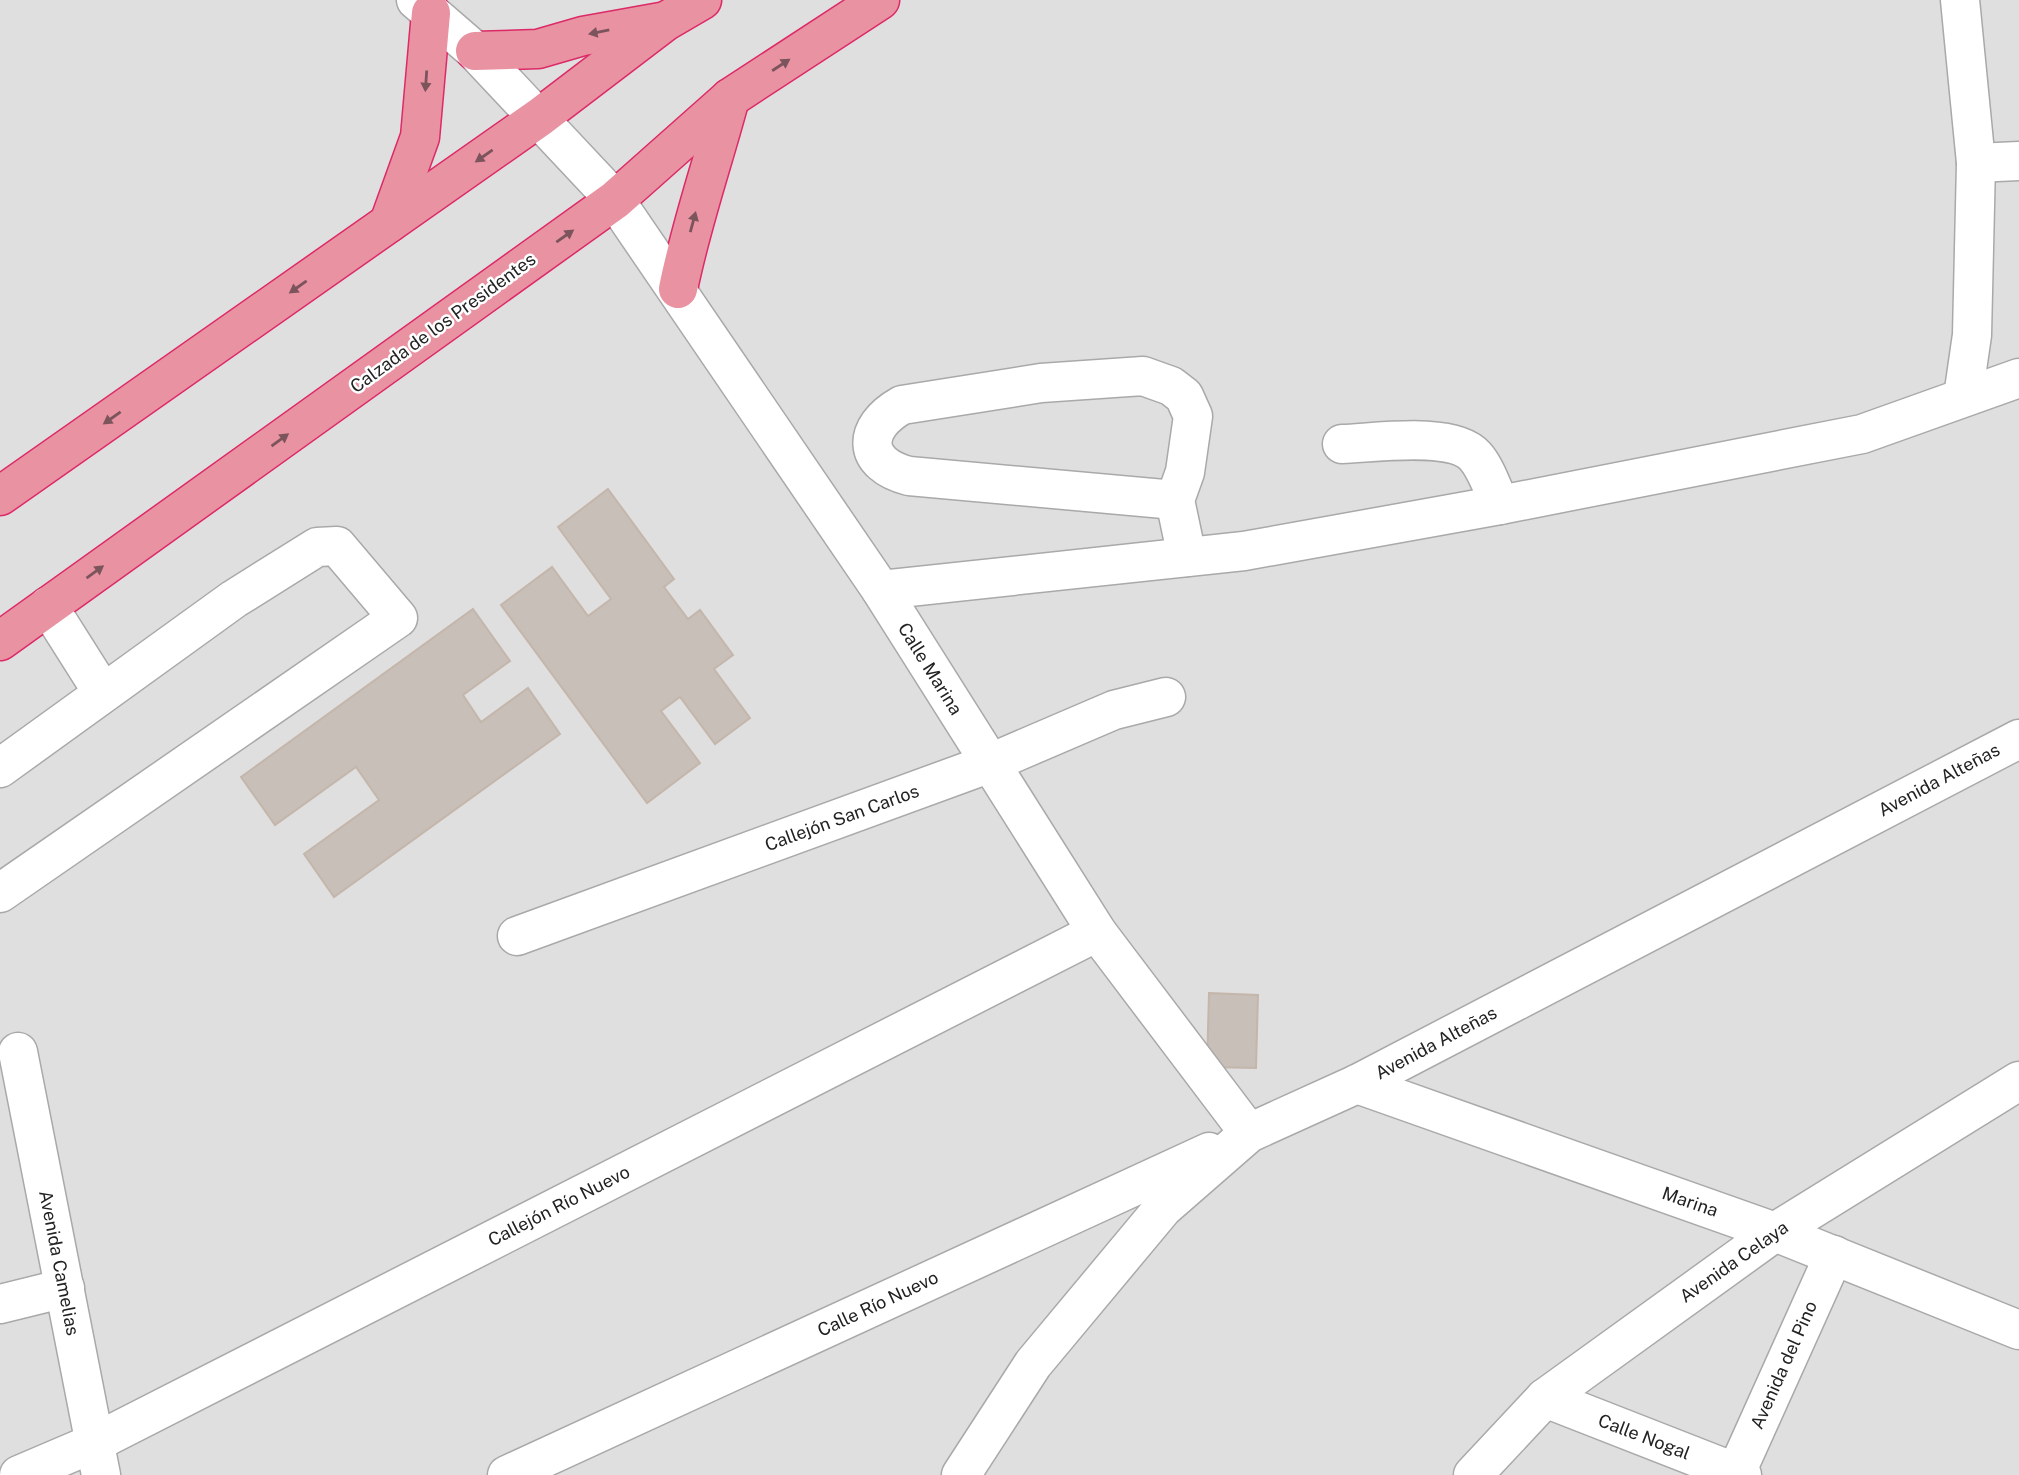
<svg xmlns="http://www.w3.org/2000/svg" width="2019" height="1475" viewBox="0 0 2019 1475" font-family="'Public Sans',sans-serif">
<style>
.residential{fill:#e0dfdf}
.building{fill:#c7bfb8;stroke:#c4b6ab;stroke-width:2}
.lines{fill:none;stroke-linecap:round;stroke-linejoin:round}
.minor-casing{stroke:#a9a9a9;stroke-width:41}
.highway-casing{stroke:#dc2a67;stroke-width:41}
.minor{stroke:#fff;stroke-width:38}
.highway{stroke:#e892a2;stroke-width:38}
.oneway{fill:#7b545c}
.labels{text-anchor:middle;stroke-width:5;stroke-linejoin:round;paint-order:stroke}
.street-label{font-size:18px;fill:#222;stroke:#fff}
</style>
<rect width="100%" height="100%" fill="#f2efe9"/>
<!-- residential -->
<rect class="residential" x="0" y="0" width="2019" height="1475"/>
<!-- building -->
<g class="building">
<polygon points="608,489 674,579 664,587 688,619 700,610 733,655 714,669 750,718 715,744 680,697 661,711 700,763 647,803 501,605 552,567 588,616 611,599 558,527"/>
<polygon points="473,609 510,661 463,695 481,722 528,688 560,734 334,897 304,854 379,800 356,767 275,825 241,777"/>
<polygon points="1209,993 1258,995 1256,1068 1207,1067"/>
</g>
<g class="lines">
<!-- minor casing -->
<g class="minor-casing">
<g id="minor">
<polyline points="416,0 475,51 615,200 881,590 1097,932 1249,1133"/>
<polyline points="1960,0 1976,163 2019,161"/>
<polyline points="1963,397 1972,335 1976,163"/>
<path d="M1342 444C1374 443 1453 431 1475 456 1486 468 1493 490 1500 505"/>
<path d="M1175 500 1185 472 1193 416 1184 396 1171 386 1143 376 1041 383 902 405C861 428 862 464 909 476L1175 500 1187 557"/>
<polyline points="881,590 1244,551 1500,505 1862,434 2019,378"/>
<polyline points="48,606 103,693"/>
<polyline points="0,768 234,599 317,547 337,546 398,618 0,893"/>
<polyline points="517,936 988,764 1114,710 1166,697"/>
<polyline points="18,1052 101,1475"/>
<polyline points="1357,1084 1775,1232 2019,1330"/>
<polyline points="0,1304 65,1288"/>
<polyline points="1545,1398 1742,1475"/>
<polyline points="19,1475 94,1443 1097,932"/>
<polyline points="507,1475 1209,1152"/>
<polyline points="961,1475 1033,1364 1163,1208 1249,1133 1357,1084 2019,739"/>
<polyline points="1473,1475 1545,1398 1775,1232 2019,1081"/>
<polyline points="1735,1475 1834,1255"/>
</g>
</g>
<!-- highway casing -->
<g class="highway-casing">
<g id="highway">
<polyline points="475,51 538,49 583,36 661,22"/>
<polyline points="389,223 420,137 431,13"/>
<path d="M678 289C691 224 713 162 730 98"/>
<polyline points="0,496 540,117 666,21 702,0"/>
<polyline points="0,641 615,200 730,98 880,0"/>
</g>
</g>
<!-- minor -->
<use href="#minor" class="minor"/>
<!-- highway -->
<use href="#highway" class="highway"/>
</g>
<!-- one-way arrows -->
<defs><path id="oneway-solid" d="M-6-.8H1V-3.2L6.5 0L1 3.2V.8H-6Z" transform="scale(1.75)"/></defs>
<g class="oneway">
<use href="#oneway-solid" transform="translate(599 32) rotate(168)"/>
<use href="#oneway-solid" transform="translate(781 65) rotate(-33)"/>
<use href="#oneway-solid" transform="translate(426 81) rotate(94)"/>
<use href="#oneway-solid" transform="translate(484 156) rotate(145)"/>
<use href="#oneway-solid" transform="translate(693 222) rotate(-75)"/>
<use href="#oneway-solid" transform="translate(565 236) rotate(-35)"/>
<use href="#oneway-solid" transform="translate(298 287) rotate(145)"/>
<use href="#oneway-solid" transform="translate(112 418) rotate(145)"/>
<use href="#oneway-solid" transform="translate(280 440) rotate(-36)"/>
<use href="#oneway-solid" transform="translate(95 572) rotate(-36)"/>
</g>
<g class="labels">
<!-- street labels -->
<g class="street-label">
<text transform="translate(443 323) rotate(-36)" y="6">Calzada de los Presidentes</text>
<text transform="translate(930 669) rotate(58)" y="6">Calle Marina</text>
<text transform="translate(1939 780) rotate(-28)" y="6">Avenida Alteñas</text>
<text transform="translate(842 818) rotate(-20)" y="6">Callejón San Carlos</text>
<text transform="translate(1436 1043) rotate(-28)" y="6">Avenida Alteñas</text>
<text transform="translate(1690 1202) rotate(19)" y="6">Marina</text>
<text transform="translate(559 1206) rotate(-27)" y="6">Callejón Río Nuevo</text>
<text transform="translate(1734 1262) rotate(-35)" y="6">Avenida Celaya</text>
<text transform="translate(59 1263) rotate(79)" y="6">Avenida Camelias</text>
<text transform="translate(878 1304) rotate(-25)" y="6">Calle Río Nuevo</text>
<text transform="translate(1784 1365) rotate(-66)" y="6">Avenida del Pino</text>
<text transform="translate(1644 1437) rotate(21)" y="6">Calle Nogal</text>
</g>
</g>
</svg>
